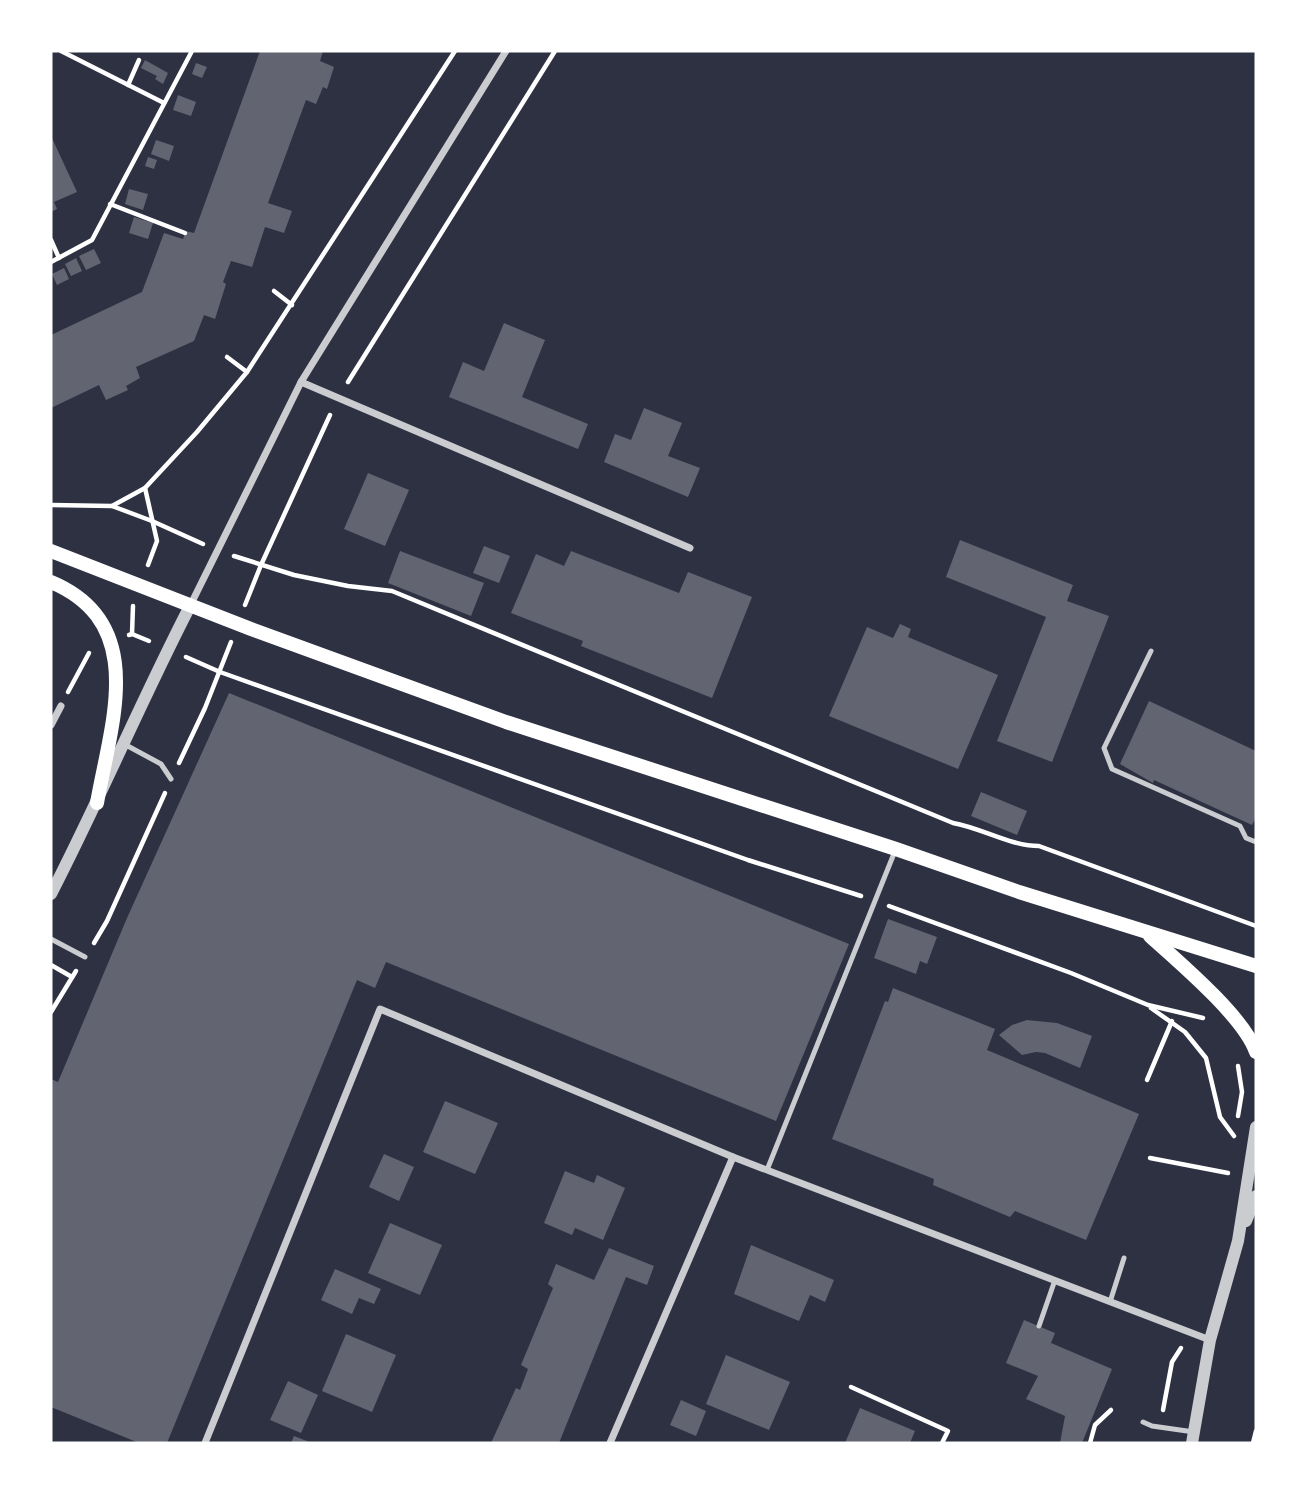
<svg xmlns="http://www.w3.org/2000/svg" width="1307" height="1494" viewBox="0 0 1307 1494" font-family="'Crimson Pro',serif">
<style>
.building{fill:#626471}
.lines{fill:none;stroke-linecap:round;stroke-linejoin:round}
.path{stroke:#fff;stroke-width:4.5}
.service{stroke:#caccd0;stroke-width:5}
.minor{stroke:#caccd0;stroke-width:7}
.tertiary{stroke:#caccd0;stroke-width:12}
.secondary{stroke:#fff;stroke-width:14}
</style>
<rect width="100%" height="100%" fill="#2d3142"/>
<!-- building -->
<g class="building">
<polygon points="260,51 323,51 320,61 334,67 327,89 323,87 316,104 306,100 268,203 292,211 284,233 265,227 252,267 231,261 223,282 226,284 215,319 204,315 194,341 136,367 140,378 126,386 128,390 106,400 99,385 51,408 51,335 142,292 164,233 183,239 186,231 194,233"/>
<polygon points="145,60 168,73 163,84 155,79 157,76 141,68"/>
<polygon points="196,63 207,67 202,78 192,74"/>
<polygon points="178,95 196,102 191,116 173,110"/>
<polygon points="51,136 77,192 54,202 57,209 51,212"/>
<polygon points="156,140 174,146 169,161 151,154"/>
<polygon points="148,157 157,160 154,169 145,166"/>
<polygon points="129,189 148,194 143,210 125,204"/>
<polygon points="134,217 153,223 148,239 129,233"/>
<polygon points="94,249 101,263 86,270 79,256"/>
<polygon points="76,258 82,271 71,276 65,264"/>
<polygon points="64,268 69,279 57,285 52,274"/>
<polygon points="504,323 545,340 522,397 588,424 578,449 449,397 463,362 484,371"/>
<polygon points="644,408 682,423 668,456 700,468 688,497 604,462 615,434 631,440"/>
<polygon points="368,473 409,490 385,546 344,529"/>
<polygon points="960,540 1073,585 1067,601 1109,616 1052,762 997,741 1046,617 946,577"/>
<polygon points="484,546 510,556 499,583 473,573"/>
<polygon points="400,551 484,583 471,616 388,583"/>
<polygon points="571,551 679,593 688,572 752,597 712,698 581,646 583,641 511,613 536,554 564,566"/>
<polygon points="900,624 911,629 908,637 998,675 958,769 829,716 867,627 893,638"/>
<polygon points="229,693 849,944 776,1121 386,962 375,988 357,980 167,1443 139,1443 51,1407 51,1079 58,1082 127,918"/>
<polygon points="1149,701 1256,751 1256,817 1252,825 1154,780 1153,783 1120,764"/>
<polygon points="981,792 1027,811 1017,835 971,816"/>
<polygon points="888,919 937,937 927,964 920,961 916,974 874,958"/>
<polygon points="893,988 995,1029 987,1050 1139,1114 1086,1240 1015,1211 1010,1217 933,1185 934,1179 832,1139 885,1001 888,1002"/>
<polygon points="1027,1020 1057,1023 1092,1036 1080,1068 1045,1053 1036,1052 1022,1055 999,1035 1012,1025"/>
<polygon points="445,1101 498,1123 475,1174 423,1152"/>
<polygon points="384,1154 414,1167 399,1201 369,1187"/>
<polygon points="565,1171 594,1183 597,1175 625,1188 603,1240 575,1228 572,1235 544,1223"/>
<polygon points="390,1223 442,1245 420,1295 368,1273"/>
<polygon points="751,1245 834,1280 825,1302 810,1295 799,1321 734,1294"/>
<polygon points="609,1248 654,1266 647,1285 626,1277 559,1443 491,1443 516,1388 520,1390 528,1369 521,1365 553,1288 548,1284 556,1264 594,1280"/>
<polygon points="335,1269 381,1289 374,1304 359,1298 352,1314 321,1300"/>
<polygon points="1024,1320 1055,1333 1051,1343 1112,1369 1082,1443 1060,1443 1065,1416 1026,1399 1038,1376 1006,1363"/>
<polygon points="346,1334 396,1355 372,1412 322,1391"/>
<polygon points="726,1355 790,1382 769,1430 706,1404"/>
<polygon points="288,1381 318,1395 301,1433 270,1420"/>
<polygon points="681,1400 706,1411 696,1436 670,1425"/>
<polygon points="860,1408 915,1431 910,1443 845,1443"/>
<polygon points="294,1436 312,1443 291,1443"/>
</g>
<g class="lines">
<!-- path -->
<g class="path">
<polyline points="61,51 164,103"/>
<polyline points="128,85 139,60"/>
<polyline points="110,204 185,233"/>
<polyline points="51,240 59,258"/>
<polyline points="51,262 92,240 192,51"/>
<polyline points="274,291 292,305"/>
<polyline points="227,357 247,372"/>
<polyline points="348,382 555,51"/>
<polyline points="145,488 157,541 148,565"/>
<polyline points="51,505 112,506 145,488 197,432 247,372 455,51"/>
<polyline points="112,506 152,521 203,544"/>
<path d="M234 556 294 575 348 586 392 591 953 823C982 828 1010 846 1039 846L1256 926"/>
<polyline points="245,605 261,565 330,415"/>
<polyline points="132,634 133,606"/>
<polyline points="129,635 132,634 149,641"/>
<polyline points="186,657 220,672 748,860 861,896"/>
<polyline points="68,692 89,653"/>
<polyline points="179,763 205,708 231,642"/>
<polyline points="889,906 1071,973 1148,1005 1203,1018"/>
<polyline points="94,943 107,921 165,793"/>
<polyline points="51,965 72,977"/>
<polyline points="1151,1008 1185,1032 1206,1058 1220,1117 1234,1136"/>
<polyline points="51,1012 76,971"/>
<polyline points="1147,1080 1172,1021"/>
<polyline points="1238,1116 1242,1092 1238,1066"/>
<polyline points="1150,1158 1228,1173"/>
<polyline points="851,1387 948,1431 942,1443"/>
<polyline points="1163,1410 1172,1362 1181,1348"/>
<polyline points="1090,1443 1095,1425 1111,1410"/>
<polyline points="1253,1443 1256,1431"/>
</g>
<!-- service -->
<g class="service">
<polyline points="1151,651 1104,748 1112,769 1240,826 1246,838 1256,842"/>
<polyline points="124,744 161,764 171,779"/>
<polyline points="51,939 85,957"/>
<polyline points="767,1170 895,851"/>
<polyline points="1110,1302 1124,1258"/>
<polyline points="1039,1326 1055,1280"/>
<polyline points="1143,1422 1152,1426 1194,1432"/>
</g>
<!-- minor -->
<g class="minor">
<polyline points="301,382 690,548"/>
<polyline points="190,606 301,382 506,51"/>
<polyline points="51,725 61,706"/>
<polyline points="205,1443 380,1009 733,1157 1210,1340"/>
<polyline points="610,1443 733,1157"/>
</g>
<!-- tertiary -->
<g class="tertiary">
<path d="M51 894C100 799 141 701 190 606"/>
<polyline points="1246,1221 1256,1196"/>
<polyline points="1192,1443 1210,1340 1238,1241 1256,1127"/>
</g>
<!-- secondary -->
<g class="secondary">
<polyline points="51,551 251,629 506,722 896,849 1019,892 1256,966"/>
<path d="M51 582C149 623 111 723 97 803"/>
<path d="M1150 936C1179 962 1244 1017 1256 1052"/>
</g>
</g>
<!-- border -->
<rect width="1307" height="1494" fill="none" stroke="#ffffff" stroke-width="105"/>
</svg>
